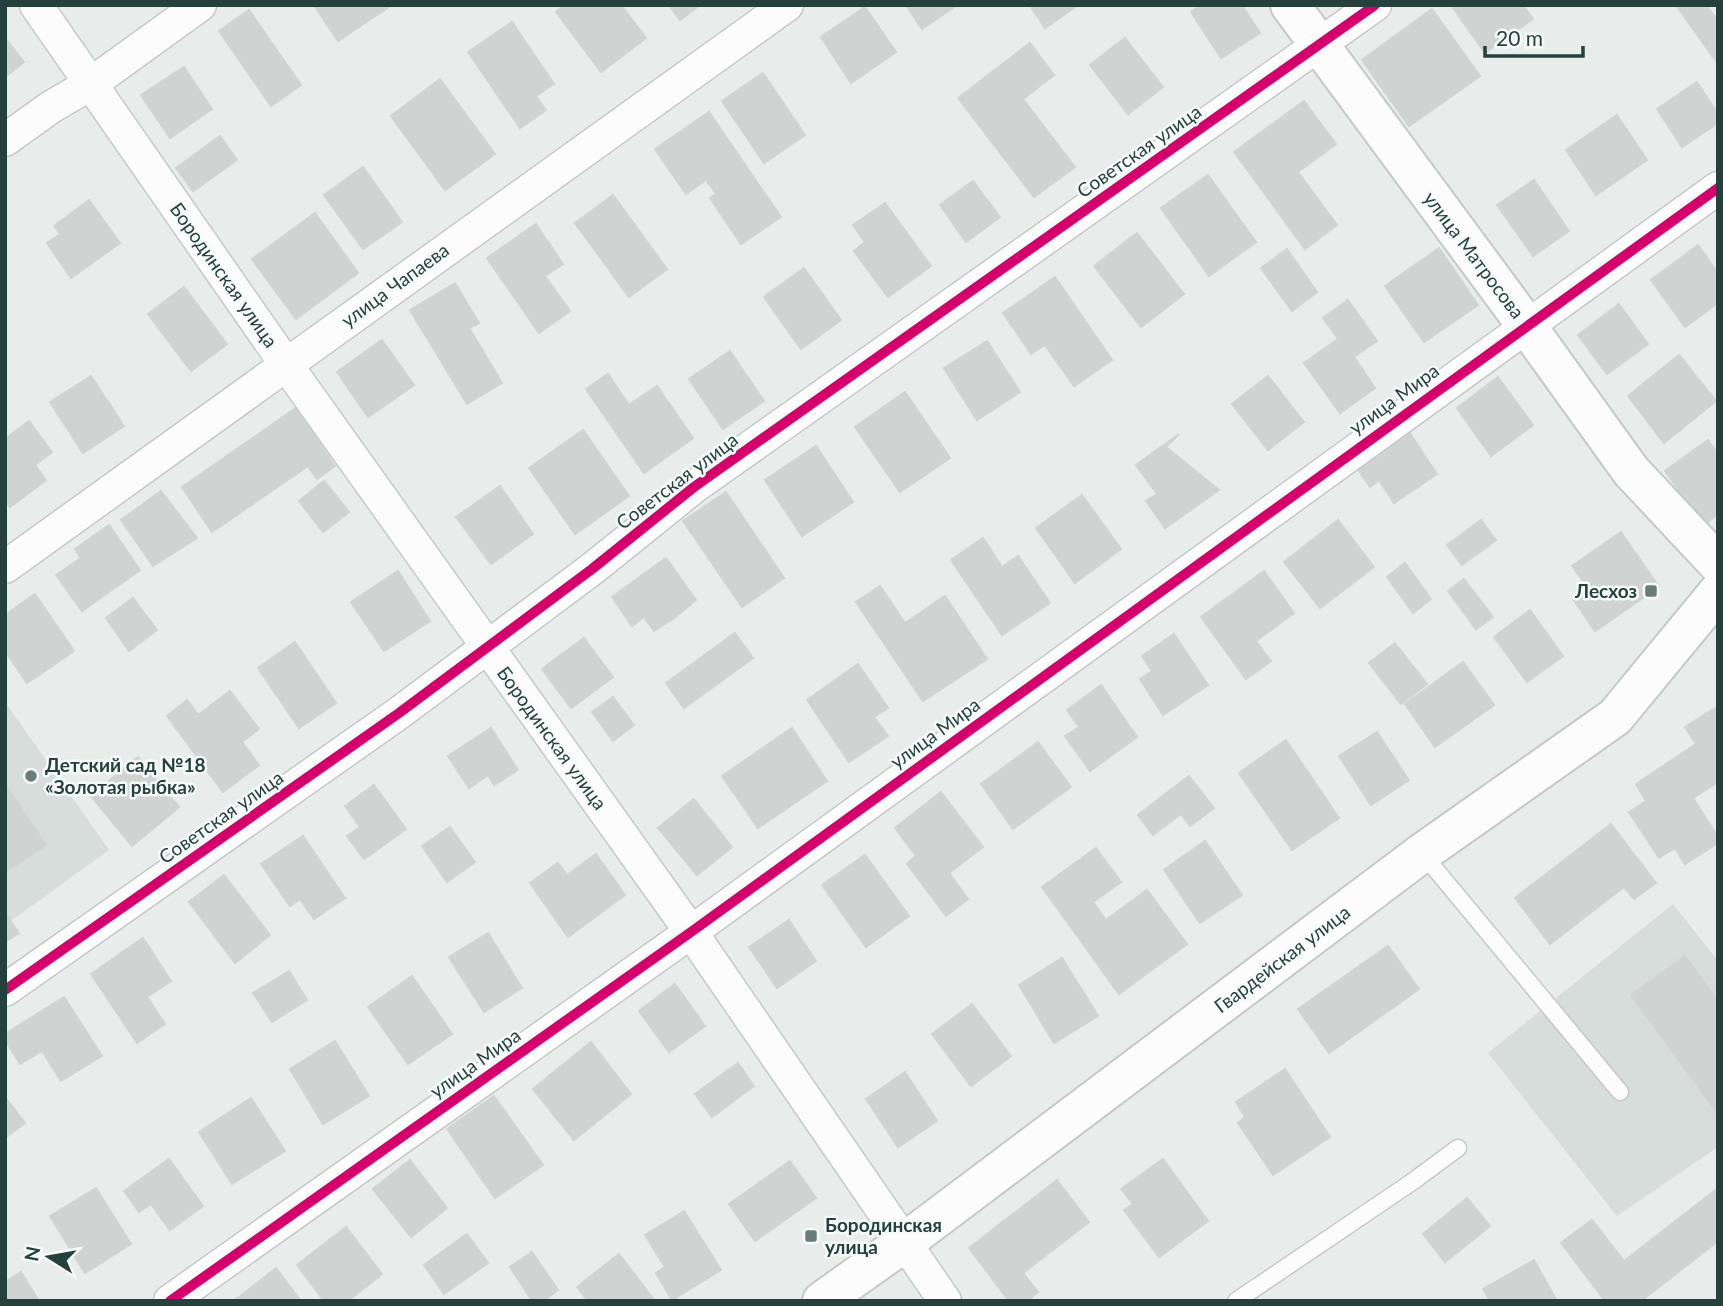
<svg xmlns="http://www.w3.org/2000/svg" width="1723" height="1306" viewBox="0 0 1723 1306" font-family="Lato,sans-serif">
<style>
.built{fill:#d6dddb}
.building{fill:#cfd3d2;stroke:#d0d5d4;stroke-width:2}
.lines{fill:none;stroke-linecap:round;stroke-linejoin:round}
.service-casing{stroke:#c5c9c8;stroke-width:19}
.minor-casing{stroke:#c5c9c8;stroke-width:35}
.tertiary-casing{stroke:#c5c9c8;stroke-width:42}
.service{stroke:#fcfcfc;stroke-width:16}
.minor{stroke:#fcfcfc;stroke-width:32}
.tertiary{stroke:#fcfcfc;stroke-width:38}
.cycleway-casing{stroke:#f6faf9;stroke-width:15}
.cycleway{stroke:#d6006c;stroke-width:10}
.poi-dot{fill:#697c7a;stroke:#f6faf9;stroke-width:2.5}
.labels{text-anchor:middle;stroke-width:5;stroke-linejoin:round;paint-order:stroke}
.street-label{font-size:19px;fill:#25403d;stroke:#f6faf9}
.poi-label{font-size:19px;font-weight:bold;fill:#25403d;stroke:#f6faf9;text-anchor:start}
</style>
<rect width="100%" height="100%" fill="#e8eceb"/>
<!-- built -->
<g class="built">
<polygon points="5,702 109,850 5,925"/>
<polygon points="1673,904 1718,961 1718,1147 1617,1216 1488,1053"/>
</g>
<!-- building -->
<g class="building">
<polygon points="314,5 389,5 390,6 338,41"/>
<polygon points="565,5 621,5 646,38 601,72 556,12"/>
<polygon points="669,5 700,5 680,20"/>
<polygon points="906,5 957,5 922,29"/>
<polygon points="1030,5 1078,5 1045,28"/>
<polygon points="1201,5 1242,5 1260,33 1221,58 1191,12"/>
<polygon points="1458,5 1523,5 1533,19 1485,53 1453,8"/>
<polygon points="1676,5 1706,5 1718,21 1718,64"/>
<polygon points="865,7 896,52 851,83 821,37"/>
<polygon points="1432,9 1480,76 1409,126 1362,60"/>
<polygon points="249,10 301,85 271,106 219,31"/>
<polygon points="512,22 554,84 536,96 546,110 520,128 468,52"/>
<polygon points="5,38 24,62 5,77"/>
<polygon points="1125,38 1163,87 1128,114 1090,65"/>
<polygon points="1030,43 1054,75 1023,99 1075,167 1034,197 958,98"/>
<polygon points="184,67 212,109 170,138 141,95"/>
<polygon points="763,73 805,135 764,163 722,101"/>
<polygon points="440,79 495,154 445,190 391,116"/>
<polygon points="1697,82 1718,114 1718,123 1682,147 1657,109"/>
<polygon points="1304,101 1336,144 1298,172 1337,225 1305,249 1234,152"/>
<polygon points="709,112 781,217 741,244 710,198 716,194 706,180 686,194 655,149"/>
<polygon points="1617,115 1647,160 1596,195 1566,150"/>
<polygon points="220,136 237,160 193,191 176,168"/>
<polygon points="363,167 402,222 363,249 324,195"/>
<polygon points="1208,175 1256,242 1209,276 1161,208"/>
<polygon points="1534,180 1569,231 1533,256 1497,205"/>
<polygon points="973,181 1000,217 966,242 940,205"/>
<polygon points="613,195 667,269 629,297 575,223"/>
<polygon points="89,200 120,243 71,278 47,243 60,234 54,226"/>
<polygon points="885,203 931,266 888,297 854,251 865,242 853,225"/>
<polygon points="315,213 358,273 296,319 252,259"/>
<polygon points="536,224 563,264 545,276 570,311 539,333 487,258"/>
<polygon points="1137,233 1184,294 1141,327 1094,266"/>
<polygon points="1698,245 1718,273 1718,303 1685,327 1651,280"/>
<polygon points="1439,248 1478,305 1424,342 1385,286"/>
<polygon points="1287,249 1317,292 1292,311 1261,268"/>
<polygon points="804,268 841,320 801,349 764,297"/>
<polygon points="1055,277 1112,360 1074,386 1045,345 1031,354 1003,313"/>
<polygon points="455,283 479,323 469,328 502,383 467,404 410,310"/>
<polygon points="184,287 227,344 191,371 148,314"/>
<polygon points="1348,300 1377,341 1354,357 1375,388 1340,413 1304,363 1338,339 1323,318"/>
<polygon points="1619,304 1648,344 1607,374 1578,335"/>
<polygon points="382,340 414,385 368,417 337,372"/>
<polygon points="987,341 1020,392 977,420 944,368"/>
<polygon points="730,351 764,401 723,429 689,379"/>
<polygon points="1679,355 1716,401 1664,443 1628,396"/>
<polygon points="608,374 629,405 657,386 693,438 644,473 586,389"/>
<polygon points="91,376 124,426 83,453 50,402"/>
<polygon points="1268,376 1304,422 1268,450 1232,404"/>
<polygon points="1498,377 1533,425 1491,456 1457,408"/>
<polygon points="905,392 950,458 900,492 855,427"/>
<polygon points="296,408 335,466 317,479 308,466 212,532 182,487"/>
<polygon points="29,421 52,452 35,465 46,480 10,507 5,500 5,439"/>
<polygon points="1405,426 1437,474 1394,503 1379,480 1370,487 1353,462"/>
<polygon points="583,430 629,496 575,534 529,468"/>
<polygon points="1179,434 1166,447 1219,490 1165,528 1146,501 1157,494 1136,465"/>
<polygon points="1708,440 1718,454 1718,514 1704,525 1665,471"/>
<polygon points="816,446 853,502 802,536 765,480"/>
<polygon points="324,481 349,512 323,532 299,501"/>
<polygon points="500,486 533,534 491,564 456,517"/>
<polygon points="161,491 197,538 153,566 121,520"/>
<polygon points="726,492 784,578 742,607 683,521"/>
<polygon points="1082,495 1121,549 1075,583 1036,528"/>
<polygon points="1338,520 1374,567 1320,608 1284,562"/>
<polygon points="1481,520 1496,540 1462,565 1447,545"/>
<polygon points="109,525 140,570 82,611 56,575 81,558 75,549"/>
<polygon points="1621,532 1659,587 1595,631 1573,599 1588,588 1572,566"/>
<polygon points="983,538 1002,567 1018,556 1050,603 1002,635 951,560"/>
<polygon points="666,558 696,600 673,619 654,631 644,617 632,626 612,597"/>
<polygon points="1405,563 1431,599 1413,613 1387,577"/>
<polygon points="398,571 430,621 384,651 351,602"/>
<polygon points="1264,571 1294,613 1256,641 1271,661 1246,679 1201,617"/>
<polygon points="1464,579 1493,617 1476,629 1448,591"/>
<polygon points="880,586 905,623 945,596 987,659 923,701 856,602"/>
<polygon points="35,594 74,651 27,683 5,651 5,615"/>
<polygon points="133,598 157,630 129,651 106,618"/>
<polygon points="1530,610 1563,656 1527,682 1494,637"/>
<polygon points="735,633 753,658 684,708 666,683"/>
<polygon points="1174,634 1208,685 1163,715 1140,679 1152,671 1142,656"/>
<polygon points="584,638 613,677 571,708 542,669"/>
<polygon points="295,642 336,703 299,728 258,668"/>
<polygon points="1395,643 1427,684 1401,704 1369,663"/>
<polygon points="1463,662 1494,705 1435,747 1405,704"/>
<polygon points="858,664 888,708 874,717 888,736 849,762 807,700"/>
<polygon points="1101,685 1137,737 1090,771 1065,736 1079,727 1067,710"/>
<polygon points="230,691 259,729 242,742 259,765 223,792 167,716 187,700 198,715"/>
<polygon points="613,697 634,725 613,741 592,712"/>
<polygon points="1718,706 1718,782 1693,798 1718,837 1718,843 1685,864 1675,848 1659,858 1629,812 1646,801 1636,784 1696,744 1685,727"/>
<polygon points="491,728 518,770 494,785 488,775 469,788 448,756"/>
<polygon points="792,728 827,781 758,828 722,776"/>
<polygon points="1377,732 1409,780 1371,805 1339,756"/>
<polygon points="1286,740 1339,818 1292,850 1239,773"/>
<polygon points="1038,742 1071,787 1013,829 981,784"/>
<polygon points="138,757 179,807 132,846 91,796"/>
<polygon points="1189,776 1214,808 1190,826 1181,814 1153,835 1138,815"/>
<polygon points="5,784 46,845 5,872"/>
<polygon points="374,785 406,829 364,859 347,836 360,827 345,806"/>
<polygon points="941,792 983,847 949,873 968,899 946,916 907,864 916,856 895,828"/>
<polygon points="694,799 732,847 697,875 658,828"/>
<polygon points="1611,824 1656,883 1634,899 1624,887 1550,944 1515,898"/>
<polygon points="450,827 475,862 447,882 422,846"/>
<polygon points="303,836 345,898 314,919 300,899 290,906 261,864"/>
<polygon points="1205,841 1242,895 1200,923 1164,870"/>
<polygon points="1096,848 1121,882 1093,902 1106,920 1147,890 1187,944 1119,994 1042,887"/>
<polygon points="596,854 625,895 568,937 530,883 558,863 567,875"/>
<polygon points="865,855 909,916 866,947 822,885"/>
<polygon points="224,875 270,935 235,963 189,902"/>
<polygon points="5,913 19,933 5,942"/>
<polygon points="789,920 816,961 777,988 749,947"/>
<polygon points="488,933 522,988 484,1012 449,957"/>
<polygon points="143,938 171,981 147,997 165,1024 137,1043 91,974"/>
<polygon points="1388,946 1419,989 1329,1053 1298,1009"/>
<polygon points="1685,956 1718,1001 1718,1114 1631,995"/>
<polygon points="1062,958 1098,1016 1054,1043 1019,985"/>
<polygon points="289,971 307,1000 272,1022 253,993"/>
<polygon points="412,976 452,1034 408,1064 368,1007"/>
<polygon points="675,984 705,1026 669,1052 639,1011"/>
<polygon points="64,997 102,1056 61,1081 42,1051 20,1064 5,1040 5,1034"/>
<polygon points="972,1004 1011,1056 971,1086 932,1034"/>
<polygon points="335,1041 369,1096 323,1124 290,1069"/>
<polygon points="591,1042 631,1094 574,1140 533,1089"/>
<polygon points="738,1063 754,1086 712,1117 695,1094"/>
<polygon points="1285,1069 1330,1137 1273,1175 1238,1123 1245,1117 1236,1102"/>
<polygon points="905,1072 937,1121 898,1147 866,1099"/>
<polygon points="494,1096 543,1165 495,1198 447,1129"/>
<polygon points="5,1097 25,1123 5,1138"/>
<polygon points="251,1098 285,1151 232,1184 199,1132"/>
<polygon points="169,1159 203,1206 170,1230 151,1204 139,1212 124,1191"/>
<polygon points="1163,1159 1208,1221 1159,1257 1124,1210 1133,1204 1121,1189"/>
<polygon points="410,1160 447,1208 411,1237 373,1189"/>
<polygon points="790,1161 816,1198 755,1241 729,1204"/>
<polygon points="1057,1180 1089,1222 1023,1273 1038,1292 1027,1301 1009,1301 969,1248"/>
<polygon points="96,1188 131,1244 85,1273 50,1216"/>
<polygon points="1718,1188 1718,1241 1641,1301 1605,1301 1561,1243 1592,1220 1624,1261"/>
<polygon points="1467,1198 1490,1226 1445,1262 1423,1234"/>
<polygon points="684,1211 721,1270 672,1300 656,1273 665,1267 645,1235"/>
<polygon points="346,1227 382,1274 348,1301 324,1301 297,1265"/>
<polygon points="467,1234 488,1263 444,1294 424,1265"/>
<polygon points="532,1252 558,1290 543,1301 532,1301 510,1267"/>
<polygon points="619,1254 655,1301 588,1301 577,1287"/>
<polygon points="1534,1260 1557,1301 1490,1301 1483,1289"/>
<polygon points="276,1268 301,1301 234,1301"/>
<polygon points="21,1272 39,1301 5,1301 5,1282"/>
</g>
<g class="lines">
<!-- service casing -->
<g class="service-casing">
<g id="service">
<polyline points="1422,853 1620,1092"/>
<polyline points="1236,1301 1412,1182 1458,1148"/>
</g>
</g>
<!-- minor casing -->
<g class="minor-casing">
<g id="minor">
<polyline points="36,5 285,363 691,932 945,1301"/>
<polyline points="5,140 51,107 92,83 200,5"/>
<polyline points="5,567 787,5"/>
<polyline points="5,990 399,713 592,569 694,487 1375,5"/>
<polyline points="170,1301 691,932 1718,188"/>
</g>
</g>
<!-- tertiary casing -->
<g class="tertiary-casing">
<g id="tertiary">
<polyline points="1290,5 1526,325 1631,471 1718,564"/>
<polyline points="822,1301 905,1242 1422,853 1615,717 1718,592"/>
</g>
</g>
<!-- service -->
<use href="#service" class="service"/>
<!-- minor -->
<use href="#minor" class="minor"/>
<!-- tertiary -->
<use href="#tertiary" class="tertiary"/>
<!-- cycleway casing -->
<g class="cycleway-casing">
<g id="cycleway">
<polyline points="5,990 399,713 592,569 694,487 1375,5"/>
<polyline points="170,1301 691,932 1718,188"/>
</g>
</g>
<!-- cycleway -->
<use href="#cycleway" class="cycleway"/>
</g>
<!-- markers -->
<g class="poi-dot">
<rect x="1644" y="584" width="14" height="14" rx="3.5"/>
<circle cx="31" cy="776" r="7"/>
<rect x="804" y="1229" width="14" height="14" rx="3.5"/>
</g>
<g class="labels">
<!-- street labels -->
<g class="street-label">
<text transform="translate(1139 151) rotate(-35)" y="7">Советская улица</text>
<text transform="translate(1474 255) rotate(53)" y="7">улица Матросова</text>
<text transform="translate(224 275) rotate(55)" y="7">Бородинская улица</text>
<text transform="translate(395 285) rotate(-36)" y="7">улица Чапаева</text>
<text transform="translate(1394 399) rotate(-36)" y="7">улица Мира</text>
<text transform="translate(677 481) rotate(-37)" y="7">Советская улица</text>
<text transform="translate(935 733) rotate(-36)" y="7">улица Мира</text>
<text transform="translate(552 738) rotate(54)" y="7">Бородинская улица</text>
<text transform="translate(221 817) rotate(-35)" y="7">Советская улица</text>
<text transform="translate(1282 959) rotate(-37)" y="7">Гвардейская улица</text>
<text transform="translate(475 1063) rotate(-35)" y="7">улица Мира</text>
</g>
<!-- poi labels -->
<g class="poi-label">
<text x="1637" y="598" text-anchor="end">Лесхоз</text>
<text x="45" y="772">Детский сад №18<tspan x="45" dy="22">«Золотая рыбка»</tspan></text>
<text x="825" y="1232">Бородинская<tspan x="825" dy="22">улица</tspan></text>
</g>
</g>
<!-- border -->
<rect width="1723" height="1306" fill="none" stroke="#25403d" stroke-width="14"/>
<!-- north arrow -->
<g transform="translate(49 1257) rotate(281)" stroke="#f6faf9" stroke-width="5" paint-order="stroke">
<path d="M0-5L12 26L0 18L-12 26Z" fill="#25403d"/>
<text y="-10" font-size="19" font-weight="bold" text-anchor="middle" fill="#25403d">N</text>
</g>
<!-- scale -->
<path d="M1485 46v10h98v-10" fill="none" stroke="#25403d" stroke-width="3.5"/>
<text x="1496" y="46" font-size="21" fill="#25403d" stroke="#f6faf9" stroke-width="5" paint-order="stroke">20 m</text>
</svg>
